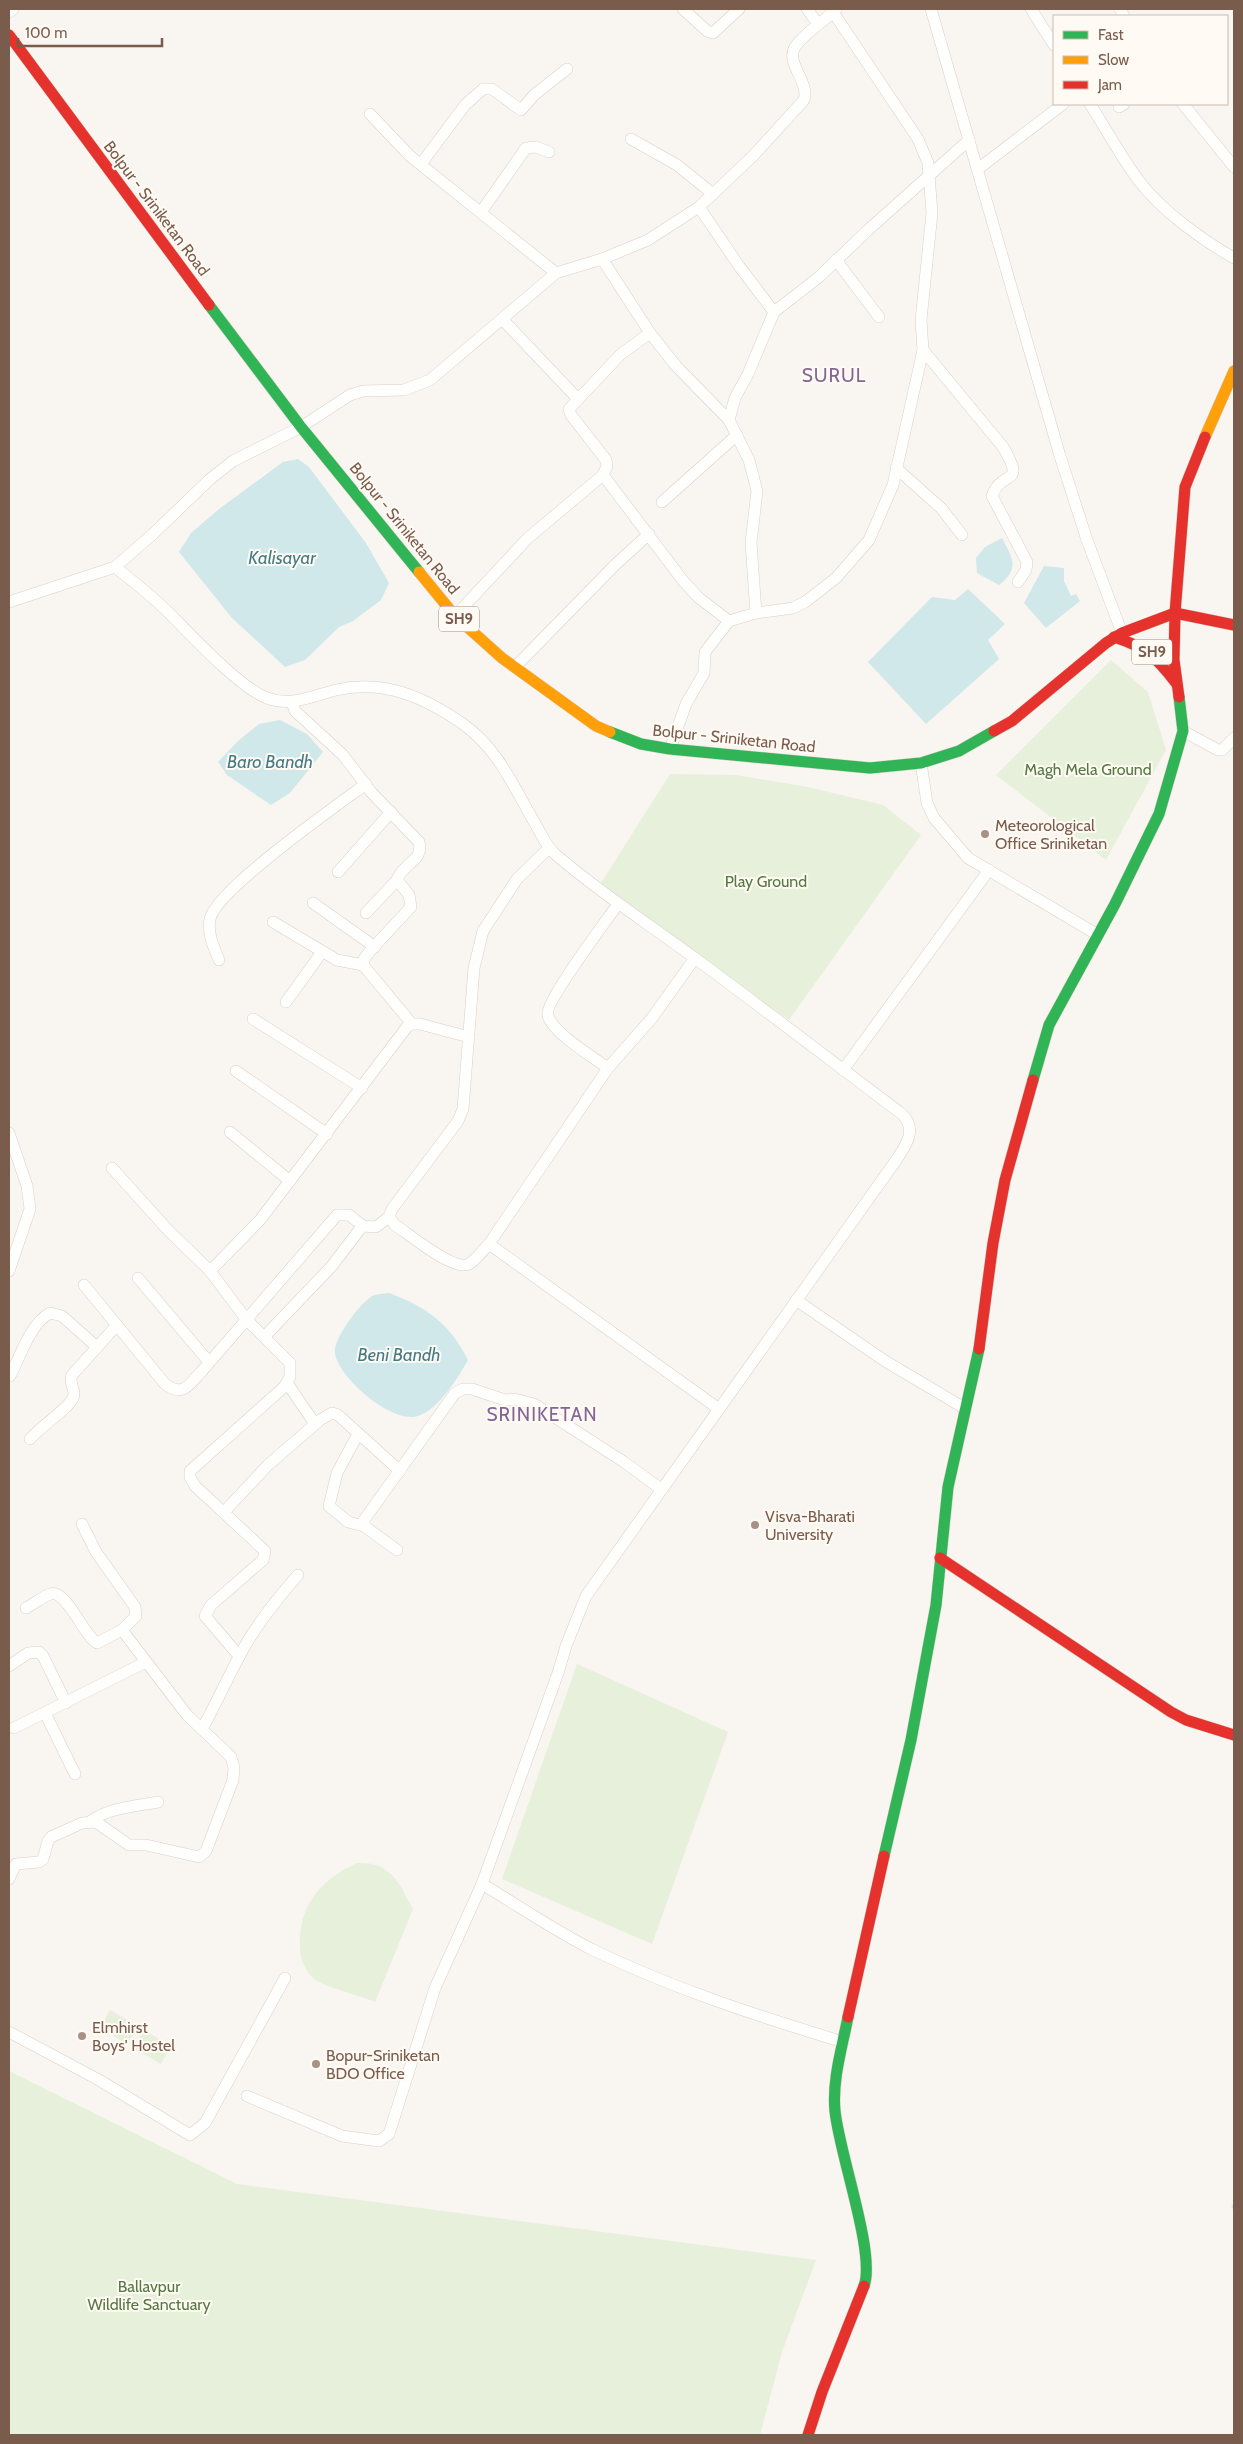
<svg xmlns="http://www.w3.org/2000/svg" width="1243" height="2444" viewBox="0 0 1243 2444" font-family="Cabin,sans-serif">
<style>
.green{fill:#e7f0db}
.water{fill:#d0e8ea}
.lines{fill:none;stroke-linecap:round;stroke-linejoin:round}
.stream{stroke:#d0e8ea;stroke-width:3}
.street-casing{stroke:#d7d1cb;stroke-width:12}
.fast-casing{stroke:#d9d2cb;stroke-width:12}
.slow-casing{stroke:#d9d2cb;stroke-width:12}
.jam-casing{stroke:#d9d2cb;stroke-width:12}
.street{stroke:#fefefd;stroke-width:11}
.fast{stroke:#30b455;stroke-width:11}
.slow{stroke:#ff9f0a;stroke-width:11}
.jam{stroke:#e5322d;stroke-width:11}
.poi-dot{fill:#a69286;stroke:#fffaf3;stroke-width:2}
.labels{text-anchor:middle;stroke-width:4;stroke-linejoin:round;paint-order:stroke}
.shield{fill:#fffaf3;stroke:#a28b7f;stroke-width:1}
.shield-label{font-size:15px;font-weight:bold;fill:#7a5c4d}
.street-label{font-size:16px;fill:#7a5c4d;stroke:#fffaf3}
.park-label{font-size:16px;fill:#537a41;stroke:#fffaf3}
.poi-label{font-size:16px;fill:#7a5c4d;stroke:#fffaf3;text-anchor:start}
.water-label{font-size:18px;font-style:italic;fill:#437c86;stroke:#fffaf3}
.quarter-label{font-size:19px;letter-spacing:1px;fill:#846695;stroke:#fffaf3}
</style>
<rect width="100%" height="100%" fill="#f9f5f0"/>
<!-- green -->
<g class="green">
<polygon points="1111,660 1148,692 1166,750 1106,860 996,775"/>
<polygon points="670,774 736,775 808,787 883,805 921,835 789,1020 599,886"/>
<polygon points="577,1664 728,1732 652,1944 502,1879"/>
<path d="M357 1863C391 1862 398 1881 413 1909L375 2002C361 1996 325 1987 314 1979 306 1973 300 1958 300 1949 298 1906 319 1881 357 1863Z"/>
<polygon points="110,2010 138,2026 127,2044 100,2028"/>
<polygon points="144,2030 171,2046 161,2064 133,2048"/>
<polygon points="9,2071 237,2184 816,2260 782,2352 760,2435 9,2435"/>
</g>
<!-- water -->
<g class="water">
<polygon points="298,459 309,467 366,543 389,583 381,600 353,621 339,627 305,660 285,667 232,618 179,552 191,533 219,509 283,462"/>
<path d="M1002 538C1013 559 1020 568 999 585L977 573 976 558 985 547Z"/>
<polygon points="1044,566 1064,568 1064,581 1071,596 1076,594 1080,601 1046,628 1024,603"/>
<polygon points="968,589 1005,624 988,640 999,659 926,724 868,662 932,597 955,600"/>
<polygon points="280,720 307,734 323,752 290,793 271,805 227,775 218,762 239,740 259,724"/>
<path d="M389 1293C427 1307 450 1324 468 1360 458 1378 438 1410 418 1416 392 1424 340 1379 335 1354 332 1340 361 1301 374 1295 378 1294 384 1294 389 1293Z"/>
</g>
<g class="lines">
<!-- stream -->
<polyline class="stream" points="1233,2206 1234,2208"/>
<!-- street casing -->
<g class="street-casing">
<g id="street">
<polyline points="683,9 707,31 713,33 739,9"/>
<polyline points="807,9 818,24"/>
<polyline points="931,9 1060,456 1087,540 1122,633"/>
<polyline points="1031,9 1054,45"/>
<polyline points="1120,9 1124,16"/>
<polyline points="9,12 13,9"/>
<path d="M833 12 918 139 928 163 932 213 921 320 923 350 1003 447C1027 488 1002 468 992 496L1027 562 1026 570 1018 582"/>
<path d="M1090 104C1106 129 1121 157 1139 181 1162 211 1202 240 1234 258"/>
<polyline points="1183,104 1234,167"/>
<polyline points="1119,107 1124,104"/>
<polyline points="370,114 410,156 556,273"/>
<polyline points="631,139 677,165 713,194"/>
<polyline points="421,164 465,105 483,89 492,89 521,110 534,95 567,69"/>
<polyline points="978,169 1063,104"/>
<polyline points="699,207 739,266 774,312"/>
<polyline points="481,212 526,148 536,147 549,152"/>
<polyline points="602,259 650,333 676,366 729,420"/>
<polyline points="836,260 879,317"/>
<polyline points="502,319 578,399"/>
<polyline points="896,468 941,508 962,535"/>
<polyline points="603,475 684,582 699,598 729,621"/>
<polyline points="662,502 737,435"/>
<path d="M115 567C134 582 152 596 169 613 191 635 240 688 267 698 291 707 313 696 336 690 384 679 424 697 463 724 497 748 513 785 533 820 540 831 545 845 555 854 600 893 649 924 696 959 765 1010 833 1062 902 1114 917 1129 907 1144 897 1159L586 1596 566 1646 558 1673 482 1884 435 1988 389 2134 379 2141 342 2136 247 2096"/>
<path d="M9 602 115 567 153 534 209 480 233 461 301 427 350 395 363 391 404 390 430 380 556 273 602 259 648 240 699 207 753 156 804 100C810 82 785 63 795 47 805 32 824 22 836 9"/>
<polyline points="756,613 751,543 757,491 749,460 729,420 735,398 748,374 774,312 819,277 868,230 969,140"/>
<polyline points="455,616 528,538 603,475 607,466 606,460 571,415 569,409 621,354 650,333"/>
<polyline points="515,667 616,564 649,534"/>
<path d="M292 702 295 711 343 755 371 792 419 842C424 862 403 862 397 880L409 895 411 907 370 951 364 959 363 965 412 1024"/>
<polyline points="1183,731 1218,750 1222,750 1234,738"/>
<polyline points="670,749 686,704 704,673 705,652 729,621 756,613 793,608 805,602 836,578 869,540 893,485 923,350"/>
<polyline points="921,763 927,803 934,818 968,858 1098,935"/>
<path d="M549 848 517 879 483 931 474 968 463 1109 458 1121 392 1209 389 1217 395 1225C409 1234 454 1272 469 1264 476 1260 483 1250 489 1244L608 1068 652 1018 695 958"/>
<polyline points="338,872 391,812"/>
<polyline points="313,903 375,947"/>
<polyline points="366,913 397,880"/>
<polyline points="273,922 337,960 363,965"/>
<path d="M219 960C214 948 207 933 210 919 216 890 336 806 366 784"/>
<polyline points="286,1002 322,952"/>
<polyline points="253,1019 362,1088"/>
<path d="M608 1068C593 1057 554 1034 548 1016 543 1004 607 920 618 904"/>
<polyline points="843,1070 989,870"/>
<polyline points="236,1071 327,1134"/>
<polyline points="230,1132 290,1181"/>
<polyline points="9,1133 27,1186 30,1209 9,1271"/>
<polyline points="112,1168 167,1229 210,1271 246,1319 290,1363 290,1377 284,1387 190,1471 190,1477 195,1486 265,1551 263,1560 211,1605 205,1616 239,1656"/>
<polyline points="489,1244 719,1409"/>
<polyline points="210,1271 260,1220 407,1027 412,1024 420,1024 469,1037"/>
<polyline points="138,1278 209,1362"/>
<path d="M84 1285 165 1384C184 1398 189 1384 202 1371L337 1215H349L363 1226"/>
<polyline points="796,1300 885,1361 966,1409"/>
<polyline points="264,1337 331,1267 360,1229 363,1226 376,1227 389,1217"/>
<path d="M10 1376C20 1357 30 1324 50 1313L62 1316 97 1347"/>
<polyline points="287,1383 315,1424"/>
<polyline points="358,1434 337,1473 329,1506 348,1522 364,1526"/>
<path d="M30 1439C40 1427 68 1409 73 1398 77 1390 68 1384 72 1375L117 1325"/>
<polyline points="224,1512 268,1465 320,1420 332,1413 338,1415 400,1471"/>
<polyline points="397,1550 364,1526 364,1520 455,1393 463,1389 472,1389 505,1400 514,1399 534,1404 624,1462 661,1489"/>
<path d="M26 1608C34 1604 42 1597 50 1594 66 1588 83 1635 97 1643L122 1630 136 1616 135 1607 96 1552 82 1524"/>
<polyline points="9,1666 28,1653 39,1652 43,1656 66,1703"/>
<polyline points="45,1713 75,1774"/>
<polyline points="14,1728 146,1662"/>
<path d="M202 1729C216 1704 226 1681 239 1657 254 1627 276 1600 298 1575"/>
<path d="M91 1821C108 1808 136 1806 158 1802"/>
<polyline points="9,1879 16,1864 39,1862 43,1859 48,1841 51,1837 82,1823 96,1822 129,1845 146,1845 199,1857 206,1851 233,1780 234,1768 231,1757 187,1715 122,1630"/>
<path d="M482 1884C519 1906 555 1931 593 1950 674 1989 758 2016 843 2042"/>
<polyline points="9,2032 99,2080 190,2135 205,2123 285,1978"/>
</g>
</g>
<!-- fast casing -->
<g class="fast-casing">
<g id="fast">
<polyline points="209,305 301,427 419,572"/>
<polyline points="610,732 641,744 670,749 870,768 921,763 959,751 994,731"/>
<polyline points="1033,1080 1049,1025 1115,904 1159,814 1183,731 1179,697"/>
<polyline points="884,1856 911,1740 936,1605 948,1487 979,1349"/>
<path d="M848 2017C842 2048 832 2080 835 2111 839 2153 876 2254 864 2286"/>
</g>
</g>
<!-- slow casing -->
<g class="slow-casing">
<g id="slow">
<polyline points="1205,437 1234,371"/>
<polyline points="419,572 455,616 502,658 596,726 610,732"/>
</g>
</g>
<!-- jam casing -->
<g class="jam-casing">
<g id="jam">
<polyline points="9,35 209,305"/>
<path d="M1114 637C1146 647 1156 657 1176 683"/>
<polyline points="1179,697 1174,660 1175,613 1185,487 1205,437"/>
<polyline points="994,731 1012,721 1106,643 1122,633 1175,613 1234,625"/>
<polyline points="979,1349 993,1243 1005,1180 1033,1080"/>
<polyline points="940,1558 1171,1712 1186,1720 1234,1735"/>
<polyline points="848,2017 884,1856"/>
<polyline points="808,2435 822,2392 864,2286"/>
</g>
</g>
<!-- street -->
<use href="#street" class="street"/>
<!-- fast -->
<use href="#fast" class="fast"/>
<!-- slow -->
<use href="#slow" class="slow"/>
<!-- jam -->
<use href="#jam" class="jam"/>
</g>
<!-- markers -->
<g class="poi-dot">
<circle cx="985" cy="834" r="5"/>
<circle cx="755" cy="1525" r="5"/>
<circle cx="82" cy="2036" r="5"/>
<circle cx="316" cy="2064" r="5"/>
</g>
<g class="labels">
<!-- shield labels -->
<g class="shield">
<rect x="439" y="606.5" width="40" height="25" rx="4"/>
<rect x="1132" y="639.5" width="40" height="25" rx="4"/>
</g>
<g class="shield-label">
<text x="459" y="624">SH9</text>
<text x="1152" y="657">SH9</text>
</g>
<!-- street labels -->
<g class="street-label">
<text transform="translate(157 208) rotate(53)" y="6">Bolpur - Sriniketan Road</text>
<text transform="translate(405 528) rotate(51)" y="6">Bolpur - Sriniketan Road</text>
<text transform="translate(734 738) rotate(6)" y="6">Bolpur - Sriniketan Road</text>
</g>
<!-- park labels -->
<g class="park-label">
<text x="1088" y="775">Magh Mela Ground</text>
<text x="766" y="887">Play Ground</text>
<text x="149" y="2292">Ballavpur<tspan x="149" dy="18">Wildlife Sanctuary</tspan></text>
</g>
<!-- poi labels -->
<g class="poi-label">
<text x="995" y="831">Meteorological<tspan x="995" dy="18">Office Sriniketan</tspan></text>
<text x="765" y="1522">Visva-Bharati<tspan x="765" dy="18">University</tspan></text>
<text x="92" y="2033">Elmhirst<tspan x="92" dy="18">Boys' Hostel</tspan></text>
<text x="326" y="2061">Bopur-Sriniketan<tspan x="326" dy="18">BDO Office</tspan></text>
</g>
<!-- water labels -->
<g class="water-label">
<text x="282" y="564">Kalisayar</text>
<text x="270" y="768">Baro Bandh</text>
<text x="399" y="1361">Beni Bandh</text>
</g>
<!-- quarter labels -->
<g class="quarter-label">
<text x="834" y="382">SURUL</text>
<text x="542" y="1421">SRINIKETAN</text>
</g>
</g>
<!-- border -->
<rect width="1243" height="2444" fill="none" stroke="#7a5c4d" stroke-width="20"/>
<!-- legend -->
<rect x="1053" y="15" width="175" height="90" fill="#fffaf3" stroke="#cabbb1"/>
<rect x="1063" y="31" width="25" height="8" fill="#30b455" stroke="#cabbb1"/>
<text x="1098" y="40" font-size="15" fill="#7a5c4d">Fast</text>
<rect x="1063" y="56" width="25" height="8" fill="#ff9f0a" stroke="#cabbb1"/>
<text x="1098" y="65" font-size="15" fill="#7a5c4d">Slow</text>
<rect x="1063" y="81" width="25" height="8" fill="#e5322d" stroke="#cabbb1"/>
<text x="1098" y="90" font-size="15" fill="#7a5c4d">Jam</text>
<!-- scale -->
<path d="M18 38v8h144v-8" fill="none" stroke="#7a5c4d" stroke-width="2.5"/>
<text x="25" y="38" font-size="15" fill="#7a5c4d" stroke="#fffaf3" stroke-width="4" paint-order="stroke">100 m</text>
</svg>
